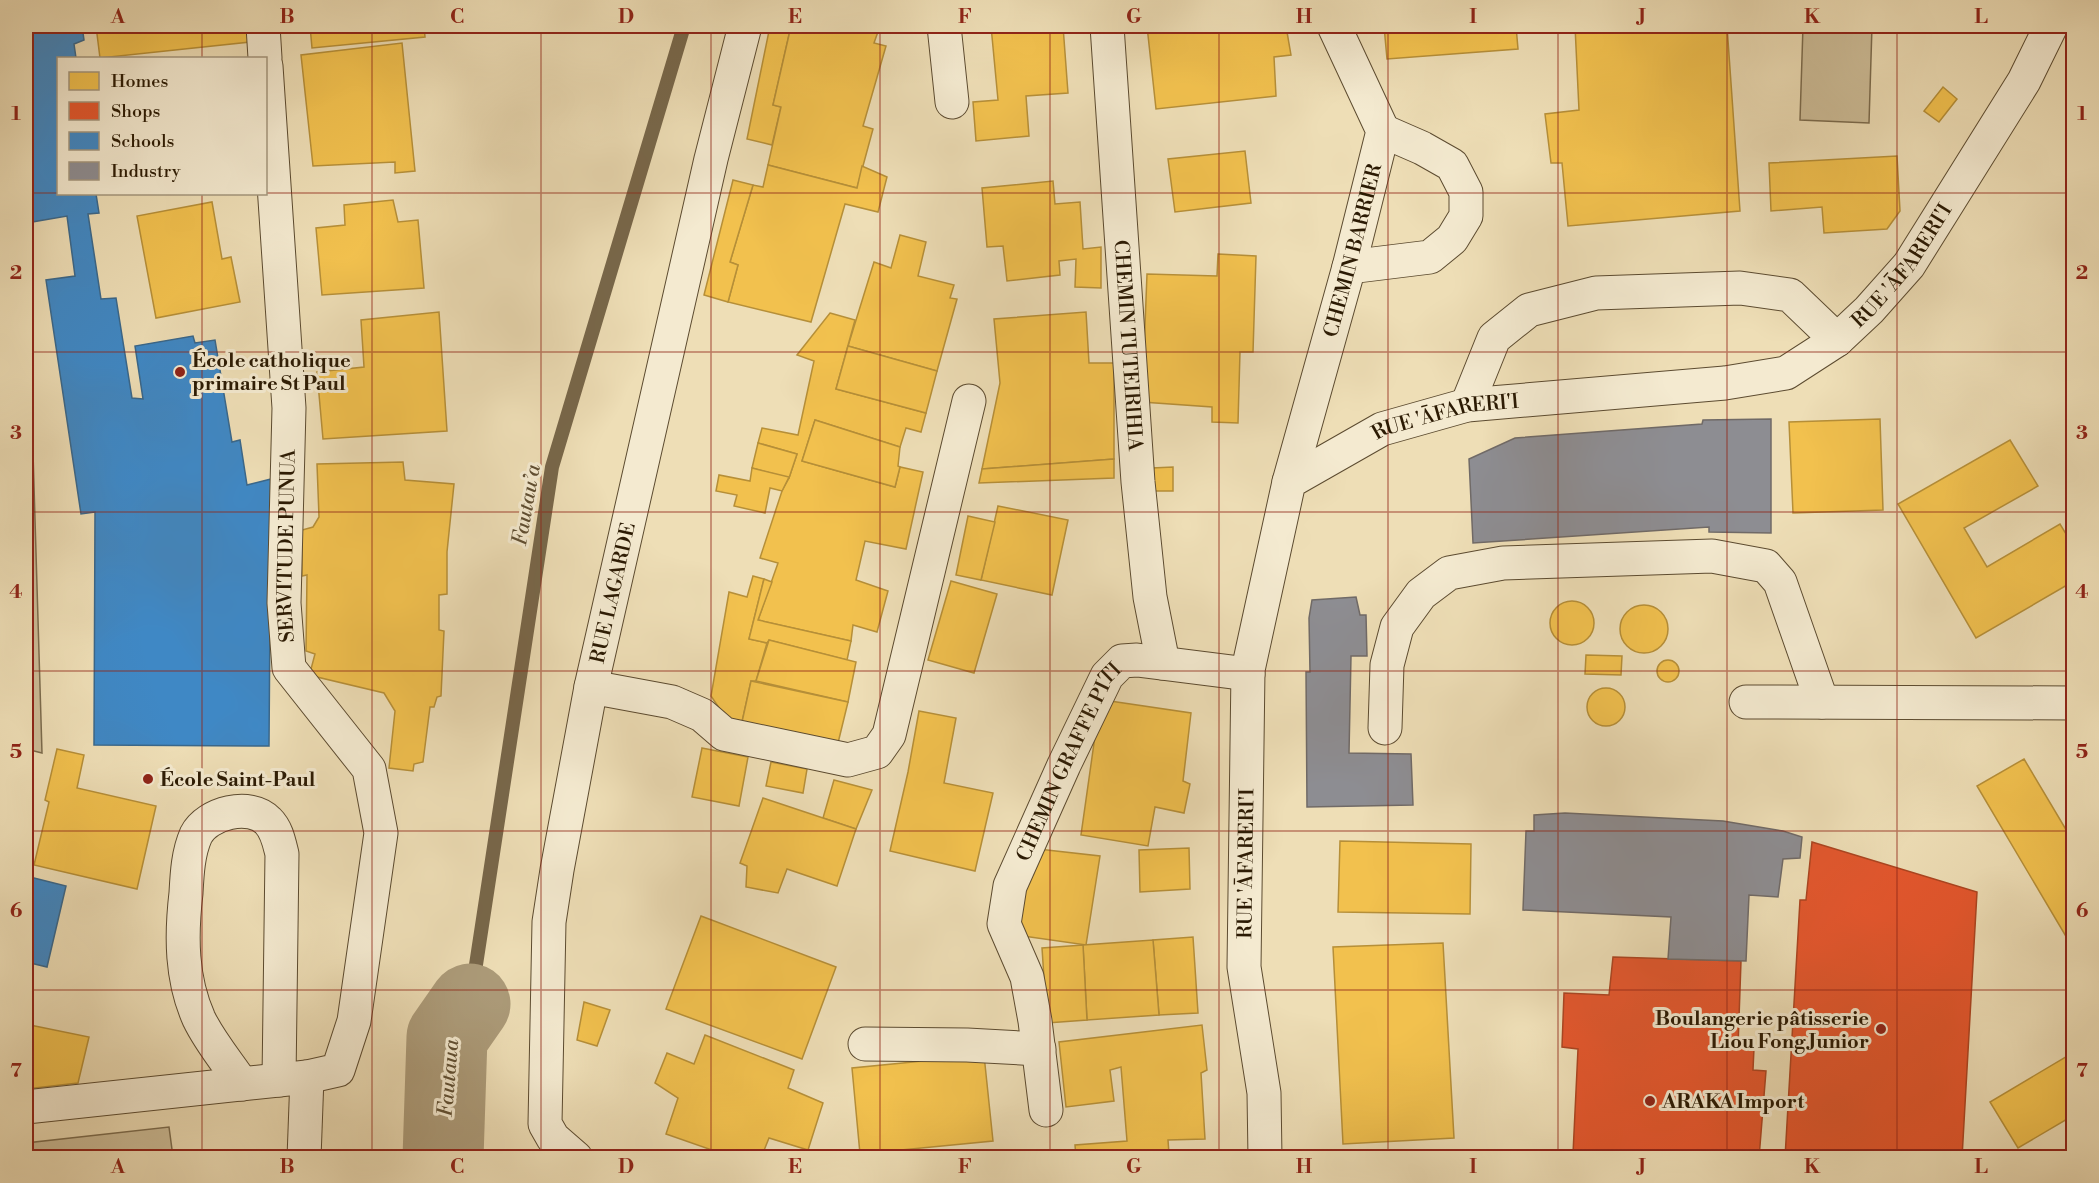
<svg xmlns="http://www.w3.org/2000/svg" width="2099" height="1183" viewBox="0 0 2099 1183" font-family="'Libre Bodoni',serif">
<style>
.green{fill:#cdbd98;stroke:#7c6c4e;stroke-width:1.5}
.homes{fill:#f2c14e;stroke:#b68f38;stroke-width:1.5}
.shops{fill:#e4572e;stroke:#ac4521;stroke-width:1.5}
.schools{fill:#3f88c5;stroke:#39678b;stroke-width:1.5}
.industry{fill:#8d8d92;stroke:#706a67;stroke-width:1.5}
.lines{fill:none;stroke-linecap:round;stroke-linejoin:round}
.stream{stroke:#78674a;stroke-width:14}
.river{stroke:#ac9b79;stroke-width:81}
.minor-casing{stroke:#5c4b30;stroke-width:35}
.minor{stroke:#f4ead0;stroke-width:33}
.grid{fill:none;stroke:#8f2418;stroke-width:1.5;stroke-opacity:0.55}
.poi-dot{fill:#8f2418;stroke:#f4ead0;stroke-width:2}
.labels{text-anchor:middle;stroke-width:6;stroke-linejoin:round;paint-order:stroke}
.street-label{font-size:20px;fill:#2b1a03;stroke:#f4ead0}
.poi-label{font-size:20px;font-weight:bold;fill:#2b1a03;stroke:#f4ead0;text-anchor:start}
.water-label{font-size:21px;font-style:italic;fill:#5f4e32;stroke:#f4ead0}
.neatline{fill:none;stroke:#8f2418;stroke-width:2}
.grid-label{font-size:20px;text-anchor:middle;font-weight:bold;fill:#8f2418}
</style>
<rect width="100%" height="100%" fill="#eedeb6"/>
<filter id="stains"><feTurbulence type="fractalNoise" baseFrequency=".00333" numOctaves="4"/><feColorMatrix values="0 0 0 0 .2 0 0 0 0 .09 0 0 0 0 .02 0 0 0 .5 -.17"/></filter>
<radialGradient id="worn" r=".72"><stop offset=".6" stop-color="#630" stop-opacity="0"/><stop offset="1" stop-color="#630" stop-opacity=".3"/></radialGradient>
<!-- green -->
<g class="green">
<polygon points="1803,26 1872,26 1869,123 1800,120"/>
<polygon points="26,299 29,319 42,753 26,749"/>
<polygon points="169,1127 173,1157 26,1157 26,1143"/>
</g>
<!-- homes -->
<g class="homes">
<polygon points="96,26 248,26 250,42 100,58"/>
<polygon points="310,26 424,26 425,37 312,48"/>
<polygon points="770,26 791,26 773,105 781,107 772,145 747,139"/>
<polygon points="791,26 880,26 874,43 886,46 863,126 873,129 857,188 768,165 781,107 773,105"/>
<polygon points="991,26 1063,26 1068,93 1026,96 1029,136 976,141 973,102 998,100"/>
<polygon points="1147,26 1286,26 1291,55 1274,57 1276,96 1156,109"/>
<polygon points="1384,26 1516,26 1518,49 1387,59"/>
<polygon points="1575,26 1727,26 1740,211 1568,226 1562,163 1551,163 1545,114 1579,110"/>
<polygon points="402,43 415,171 395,173 395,162 313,166 301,55"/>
<polygon points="1943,87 1957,99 1939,122 1924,111"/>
<polygon points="1245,151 1251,203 1175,212 1168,159"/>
<polygon points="1897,156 1900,211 1887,229 1824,233 1822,207 1771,211 1769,163"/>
<polygon points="768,165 857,188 862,166 887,177 878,212 845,204 811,322 728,302 738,265 730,262 753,185 763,187"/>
<polygon points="733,180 753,185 730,262 738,265 728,302 704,295"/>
<polygon points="1053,181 1055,204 1080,202 1083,249 1101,247 1101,288 1075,287 1076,259 1059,261 1060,275 1007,281 1003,246 987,247 982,188"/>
<polygon points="393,200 398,222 418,220 424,288 322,295 316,228 345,225 344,205"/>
<polygon points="212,202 222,259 231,257 240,302 156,318 137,216"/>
<polygon points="900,235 926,242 918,276 954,285 950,298 957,299 937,371 848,346 874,262 891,268"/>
<polygon points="1218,254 1256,256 1253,352 1240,352 1238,423 1212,422 1212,407 1142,402 1147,274 1217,276"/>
<polygon points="439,312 447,431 323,439 317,372 364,367 361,320"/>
<polygon points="1086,312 1089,363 1114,363 1114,459 982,469 1000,383 994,319"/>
<polygon points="830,313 855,320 836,389 926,413 921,432 906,428 900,447 815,420 802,461 895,487 900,467 923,472 906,549 865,541 856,580 888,591 877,632 853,625 851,641 758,620 778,563 760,558 782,491 789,478 797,454 758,443 762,428 798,435 814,361 797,355"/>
<polygon points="848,346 937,371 926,413 836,389"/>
<polygon points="1880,419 1883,510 1793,513 1789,422"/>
<polygon points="815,420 900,447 898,466 900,467 895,487 802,461"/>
<polygon points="2010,440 2038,486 1964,528 1987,567 2060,524 2074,547 2074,581 1976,638 1898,504"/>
<polygon points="758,443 797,454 789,478 752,468"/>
<polygon points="1114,459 1114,478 979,483 982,469"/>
<polygon points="403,462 405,480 454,484 447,552 447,594 439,595 439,630 444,631 441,696 437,697 434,707 430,707 423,762 414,764 413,771 389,768 395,711 384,693 317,677 311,669 315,654 306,651 307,575 302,576 302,530 313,527 319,517 317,464"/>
<polygon points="1173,467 1173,491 1153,491 1152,468"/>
<polygon points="752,468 789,477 782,491 770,488 765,513 734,506 737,495 716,491 719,475 750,481"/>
<polygon points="998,506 1068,520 1052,595 981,580"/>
<polygon points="968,516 995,522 981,580 956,575"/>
<polygon points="753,576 764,579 749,639 767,643 756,681 751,681 742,722 726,718 711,696 729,592 747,597"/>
<polygon points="764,579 772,582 758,620 851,641 847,660 769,640 767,643 749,639"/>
<polygon points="951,581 997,594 974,673 928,660"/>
<circle cx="1572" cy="623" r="22"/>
<circle cx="1644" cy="629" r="24"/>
<polygon points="769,640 856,662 848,702 756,681"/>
<polygon points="1586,655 1622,656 1621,675 1585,674"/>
<circle cx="1668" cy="671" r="11"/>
<polygon points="751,681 848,702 838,743 742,722"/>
<circle cx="1606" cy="707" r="19"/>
<polygon points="1110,701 1191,713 1183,781 1190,784 1184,813 1155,807 1148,846 1081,835 1097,722"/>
<polygon points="919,711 956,718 944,783 993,793 975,871 890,851 908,772"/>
<polygon points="702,748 748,757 739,806 692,797"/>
<polygon points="57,749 84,755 77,788 156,806 137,889 34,865 49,802 45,800"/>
<polygon points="2024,759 2074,843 2074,950 1977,786"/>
<polygon points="771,762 807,769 803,793 766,786"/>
<polygon points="834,780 872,790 856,829 823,818"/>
<polygon points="763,798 856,829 837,886 787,869 778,893 746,887 747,866 740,863"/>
<polygon points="1340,841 1471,844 1470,914 1338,912"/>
<polygon points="1189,848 1190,889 1140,892 1139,850"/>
<polygon points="1038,849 1100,856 1086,945 1016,935 1025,875"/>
<polygon points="701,916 836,967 802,1059 666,1009"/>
<polygon points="1193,937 1198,1013 1159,1015 1153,940"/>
<polygon points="1153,940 1159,1015 1087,1020 1083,945"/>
<polygon points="1443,943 1454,1138 1343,1144 1333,947"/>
<polygon points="1083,945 1087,1020 1047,1023 1042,948"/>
<polygon points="584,1002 610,1010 597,1046 577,1040"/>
<polygon points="30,1025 89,1037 78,1083 26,1089 26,1045"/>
<polygon points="1202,1025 1207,1070 1201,1073 1205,1139 1168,1140 1169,1154 1185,1154 1185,1158 1076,1158 1075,1145 1127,1141 1121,1067 1110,1070 1114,1101 1066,1107 1059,1042"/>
<polygon points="705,1035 794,1070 788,1088 823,1103 808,1150 769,1138 761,1158 713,1158 712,1150 666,1134 678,1098 655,1083 667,1053 694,1064"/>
<polygon points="2074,1052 2074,1115 2018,1148 1990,1102"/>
<polygon points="984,1055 993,1141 860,1154 852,1068"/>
</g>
<!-- shops -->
<g class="shops">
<polygon points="1812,842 1977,892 1962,1158 1785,1158 1800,900 1806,900"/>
<polygon points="1613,957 1741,961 1738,1047 1754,1048 1753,1070 1766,1071 1759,1158 1642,1158 1573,1154 1578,1049 1562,1047 1564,993 1609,995"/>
</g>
<!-- schools -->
<g class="schools">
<polygon points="26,26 82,26 84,40 74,44 76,58 58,58 58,194 96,194 99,213 88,214 101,299 116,298 132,398 143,399 135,346 193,336 195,343 215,340 232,442 240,440 247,485 271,479 269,746 94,745 95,512 81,514 46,280 75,276 67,216 26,223"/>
<polygon points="26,876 66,886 47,967 26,962"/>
</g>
<!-- industry -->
<g class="industry">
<polygon points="1771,419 1771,533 1709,532 1709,527 1473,543 1469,459 1515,438 1702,424 1703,420"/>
<polygon points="1356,597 1360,615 1366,615 1367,656 1351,656 1349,753 1411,754 1413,805 1307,807 1306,672 1310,672 1309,618 1312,600"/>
<polygon points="1565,813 1723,821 1783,831 1802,837 1800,858 1783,859 1778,897 1749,895 1746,961 1668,959 1671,917 1523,910 1526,831 1534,831 1534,815"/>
</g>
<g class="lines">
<!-- stream -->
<polyline class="stream" points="470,1004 552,467 684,26"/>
<!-- river -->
<polyline class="river" points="443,1158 447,1037 470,1004"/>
<!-- minor casing -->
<g class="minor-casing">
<g id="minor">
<polyline points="263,26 265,58"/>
<polyline points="944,26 952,102"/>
<path id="s1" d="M1107 26 1138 482 1150 597 1163 663"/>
<polyline points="1349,267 1430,257 1452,239 1466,216 1466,192 1452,165 1422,148 1383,131"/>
<polyline points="1467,405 1494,338 1529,310 1596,293 1740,288 1790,295 1837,340"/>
<path id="s2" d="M1289 482 1349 267 1383 131 1334 26"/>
<polyline points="591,687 672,702 702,715 724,734 848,760 877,752 889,735 969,401"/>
<polyline points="1746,702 2074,703"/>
<polyline points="1385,728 1387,665 1397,627 1421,594 1449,573 1503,563 1712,556 1766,566 1780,582 1822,702"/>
<polyline points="865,1044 967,1045 1039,1049"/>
<path d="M242 1084C228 1063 210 1042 199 1019 181 979 181 936 186 893 187 874 188 853 196 835 207 813 250 802 268 821 277 830 279 842 282 854L279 1080"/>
<path id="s3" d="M26 1107 307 1077 338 1070 354 1021 381 833 369 769 289 668 284 603 289 408 266 66"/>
<path id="s4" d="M1046 1110 1035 1021 1027 977 1004 924 1010 886 1064 765 1107 676 1122 661 1137 660 1248 674"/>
<polyline points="304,1158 307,1077"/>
<path id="s5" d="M576 1158 553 1138 545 1124 549 922 557 870 591 687 711 159 745 26"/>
<path id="s6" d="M1265 1158 1264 1093 1244 967 1248 670 1289 482 1382 429 1467 405 1725 383 1786 373 1837 340 1869 310 1909 265 2024 81 2051 26"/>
</g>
</g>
<!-- minor -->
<use href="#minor" class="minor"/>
</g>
<!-- grid -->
<path class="grid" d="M202 26V58M372 26V1158M541 26V1158M711 26V1158M880 26V1158M1050 26V1158M1219 26V1158M1388 26V1158M1558 26V1158M1727 26V1158M1897 26V1158M26 193H58M266 193H2074M202 194V1158M26 352H2074M26 512H2074M26 671H2074M26 831H2074M26 990H2074"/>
<!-- markers -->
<g class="poi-dot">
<circle cx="180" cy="372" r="6"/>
<circle cx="148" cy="779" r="6"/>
<circle cx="1881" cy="1029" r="6"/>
<circle cx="1650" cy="1101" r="6"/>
</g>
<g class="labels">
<!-- street labels -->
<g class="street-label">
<text dy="7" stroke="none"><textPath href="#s2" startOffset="240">CHEMIN BARRIER</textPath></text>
<text dy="7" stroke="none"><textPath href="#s6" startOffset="1358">RUE 'ĀFARERI'I</textPath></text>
<text dy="7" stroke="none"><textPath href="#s1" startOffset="320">CHEMIN TUTEIRIHIA</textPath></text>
<text dy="7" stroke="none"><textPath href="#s6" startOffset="854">RUE 'ĀFARERI'I</textPath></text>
<text dy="7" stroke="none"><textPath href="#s3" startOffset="872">SERVITUDE PUNUA</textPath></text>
<text dy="7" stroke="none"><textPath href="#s5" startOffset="584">RUE LAGARDE</textPath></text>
<text dy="7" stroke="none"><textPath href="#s4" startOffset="368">CHEMIN GRAFFE PITI</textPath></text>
<text dy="7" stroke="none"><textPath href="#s6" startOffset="296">RUE 'ĀFARERI'I</textPath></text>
</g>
<!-- poi labels -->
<g class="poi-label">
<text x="192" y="367">École catholique<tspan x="192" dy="23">primaire St Paul</tspan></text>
<text x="160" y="786">École Saint-Paul</text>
<text x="1869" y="1025" text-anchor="end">Boulangerie pâtisserie<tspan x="1869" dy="23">Liou Fong Junior</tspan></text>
<text x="1662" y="1108">ARAKA Import</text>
</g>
<!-- water labels -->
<g class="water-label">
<text transform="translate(526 505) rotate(-80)" y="7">Fautau’a</text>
<text transform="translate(448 1078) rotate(-85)" y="7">Fautaua</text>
</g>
</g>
<!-- margin -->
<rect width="2099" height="1183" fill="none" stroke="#eedeb6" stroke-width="66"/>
<!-- legend -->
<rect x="57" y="57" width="210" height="138" fill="#f4ead0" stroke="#a4977e" stroke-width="1.5"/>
<rect x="69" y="72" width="30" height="18" fill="#f2c14e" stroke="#a4977e" stroke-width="1.5"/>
<text x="111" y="87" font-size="18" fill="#2b1a03">Homes</text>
<rect x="69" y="102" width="30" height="18" fill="#e4572e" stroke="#a4977e" stroke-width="1.5"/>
<text x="111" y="117" font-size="18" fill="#2b1a03">Shops</text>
<rect x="69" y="132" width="30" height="18" fill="#3f88c5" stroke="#a4977e" stroke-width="1.5"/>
<text x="111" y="147" font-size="18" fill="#2b1a03">Schools</text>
<rect x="69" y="162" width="30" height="18" fill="#8d8d92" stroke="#a4977e" stroke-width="1.5"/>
<text x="111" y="177" font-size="18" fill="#2b1a03">Industry</text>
<rect x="33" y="33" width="2033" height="1117" class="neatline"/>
<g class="grid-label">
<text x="118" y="23">A</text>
<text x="287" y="23">B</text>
<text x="457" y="23">C</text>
<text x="626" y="23">D</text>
<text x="795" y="23">E</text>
<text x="965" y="23">F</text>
<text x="1134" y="23">G</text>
<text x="1304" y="23">H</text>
<text x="1473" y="23">I</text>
<text x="1642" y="23">J</text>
<text x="1812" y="23">K</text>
<text x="1981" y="23">L</text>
<text x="16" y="120">1</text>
<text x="2082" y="120">1</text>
<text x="16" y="279">2</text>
<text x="2082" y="279">2</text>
<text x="16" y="439">3</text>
<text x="2082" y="439">3</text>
<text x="16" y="598">4</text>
<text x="2082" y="598">4</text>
<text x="16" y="758">5</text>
<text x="2082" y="758">5</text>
<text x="16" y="917">6</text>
<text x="2082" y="917">6</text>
<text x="16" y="1077">7</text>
<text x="2082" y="1077">7</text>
<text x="118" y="1173">A</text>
<text x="287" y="1173">B</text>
<text x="457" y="1173">C</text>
<text x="626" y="1173">D</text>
<text x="795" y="1173">E</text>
<text x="965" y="1173">F</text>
<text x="1134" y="1173">G</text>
<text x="1304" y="1173">H</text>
<text x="1473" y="1173">I</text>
<text x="1642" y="1173">J</text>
<text x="1812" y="1173">K</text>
<text x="1981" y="1173">L</text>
</g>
<rect width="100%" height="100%" filter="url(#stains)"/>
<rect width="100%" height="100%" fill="url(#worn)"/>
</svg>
